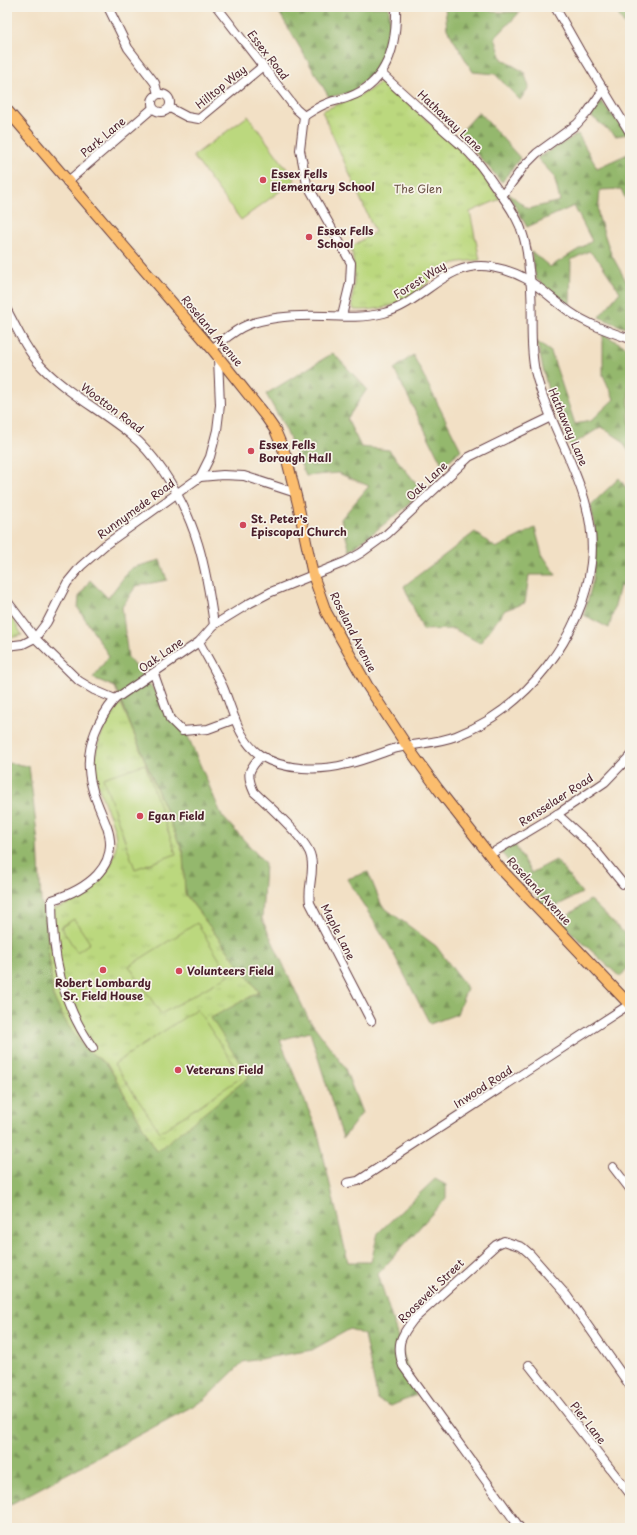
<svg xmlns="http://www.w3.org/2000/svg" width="637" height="1535" viewBox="0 0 637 1535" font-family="'Playpen Sans',sans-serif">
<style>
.forest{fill:url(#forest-firs);stroke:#6f6c4c}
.park{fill:url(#park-tufts);stroke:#827c54}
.pitch{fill:#bbd87e;stroke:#827c54}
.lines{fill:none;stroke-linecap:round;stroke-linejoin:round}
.minor-casing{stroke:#633c42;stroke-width:10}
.major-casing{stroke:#633c42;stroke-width:12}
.minor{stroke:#fff;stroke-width:8}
.major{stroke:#fbbd6e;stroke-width:10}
.poi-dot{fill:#d1495b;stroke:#f7f3e8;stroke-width:1.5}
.labels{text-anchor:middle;stroke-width:3.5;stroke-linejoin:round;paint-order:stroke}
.street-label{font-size:11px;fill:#4a1f2b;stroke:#f7f3e8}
.poi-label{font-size:11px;font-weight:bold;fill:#4a1f2b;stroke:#f7f3e8;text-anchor:start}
.park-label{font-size:11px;fill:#664d40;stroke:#f7f3e8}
</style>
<defs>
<pattern id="forest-firs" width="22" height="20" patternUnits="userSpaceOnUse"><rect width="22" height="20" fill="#94b86d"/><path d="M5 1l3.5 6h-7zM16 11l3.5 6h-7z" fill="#7b955a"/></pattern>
<pattern id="park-tufts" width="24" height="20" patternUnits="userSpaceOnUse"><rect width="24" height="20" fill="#bbd87e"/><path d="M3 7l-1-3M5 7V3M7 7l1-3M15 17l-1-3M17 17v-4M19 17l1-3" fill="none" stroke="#a2b96d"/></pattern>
</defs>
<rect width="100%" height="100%" fill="#f7f3e8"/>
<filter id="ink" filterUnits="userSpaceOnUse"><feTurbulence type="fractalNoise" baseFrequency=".025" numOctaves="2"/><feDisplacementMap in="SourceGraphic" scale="8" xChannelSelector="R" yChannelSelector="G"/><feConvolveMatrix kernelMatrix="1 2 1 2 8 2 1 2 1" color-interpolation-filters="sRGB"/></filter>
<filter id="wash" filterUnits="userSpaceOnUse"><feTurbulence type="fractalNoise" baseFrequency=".012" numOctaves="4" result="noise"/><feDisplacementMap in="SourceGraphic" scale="16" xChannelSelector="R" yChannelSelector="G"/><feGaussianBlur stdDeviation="0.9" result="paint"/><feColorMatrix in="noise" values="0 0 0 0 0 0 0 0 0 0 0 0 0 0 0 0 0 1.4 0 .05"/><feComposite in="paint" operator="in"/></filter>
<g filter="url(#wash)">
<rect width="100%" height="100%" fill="#f2e0c5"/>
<!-- forest -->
<g class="forest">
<polygon points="276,7 389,7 390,33 385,62 352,92 329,97"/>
<polygon points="445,7 487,7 492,12 520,12 495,38 502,59 524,72 529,87 520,100 495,74 473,72 447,29"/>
<polygon points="614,7 630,7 630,34"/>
<polygon points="601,101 628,134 616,136 591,116"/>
<polygon points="479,112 520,158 502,182 459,134"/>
<polygon points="578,134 597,168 630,153 630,209 621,189 600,190 598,215 611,254 630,288 630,330 599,317 620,292 600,262 589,251 571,260 570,305 536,279 531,251 550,267 592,241 574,206 527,227 507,192 528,209 560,201 554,176 537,158"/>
<polygon points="603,334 628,348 630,453 620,439 601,427 570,446 549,395 537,342 551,352 575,424 591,421 614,399 603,375"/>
<polygon points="333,353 367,389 347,419 361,447 389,450 421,489 406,507 350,551 341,519 369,486 338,473 306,476 285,428 266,394"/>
<polygon points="413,355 461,450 443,466 394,369"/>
<polygon points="619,478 630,493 630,588 620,586 609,628 584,615 593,580 596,539 591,505"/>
<polygon points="535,528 542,554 556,575 529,575 525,603 505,610 480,643 454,629 423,630 404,586 475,532 496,548"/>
<polygon points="160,560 167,580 136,586 122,607 128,658 184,727 222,816 265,863 262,919 308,1018 344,1066 362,1113 343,1138 310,1032 280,1040 318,1133 348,1262 371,1262 378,1233 435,1179 446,1185 446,1198 378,1274 416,1395 391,1406 378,1400 364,1335 350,1329 312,1350 243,1362 204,1400 7,1506 7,763 29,766 38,842 41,902 45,912 53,996 83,1047 108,1065 157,1151 210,1018 259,992 185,894 183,853 115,687 93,678 109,656 78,608 79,597 90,580 108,598 131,568"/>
<polygon points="514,843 531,873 556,860 582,893 548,910 500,851"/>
<polygon points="368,872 382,906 436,946 467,988 457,1014 430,1024 389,945 347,879"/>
<polygon points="590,900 630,939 630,965 620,977 559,921"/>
</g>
<!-- park -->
<g class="park">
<path d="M385 79 422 116 459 149 483 176 500 199 470 212 480 260C472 261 463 261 455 263 438 269 427 285 413 295 396 307 374 311 354 310 350 299 354 292 354 282 355 270 353 259 351 247L375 232 322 111 367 92Z"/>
<polygon points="7,609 22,635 7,639"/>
<path d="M121 703 183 853 185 894 259 992 211 1018 249 1077 157 1151 108 1065 83 1047 65 1021 53 996 45 912C56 908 71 904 81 897 106 880 123 855 113 825 106 804 95 787 95 764 95 740 108 721 121 703Z"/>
</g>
<!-- pitch -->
<g class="pitch">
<polygon points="248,116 295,180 241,220 193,156"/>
<polygon points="145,764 176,854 135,869 103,778"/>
<polygon points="74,919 90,943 77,952 61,927"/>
<polygon points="197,923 229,975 161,1014 129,966"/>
<polygon points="197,1009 242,1077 160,1132 114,1064"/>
</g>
</g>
<g filter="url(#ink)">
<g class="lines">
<!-- minor casing -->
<g class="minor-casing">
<g id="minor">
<polyline points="108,7 128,48 155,83 158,94"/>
<polyline points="217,7 296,109 304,116"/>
<polyline points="555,7 580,51 630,133"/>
<circle cx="161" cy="103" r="9"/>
<polyline points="170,108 187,117 199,119 263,66"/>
<polyline points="67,182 153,108"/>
<polyline points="502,196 524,166 537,153 577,124 587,113 604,89"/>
<path d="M7 310C17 329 27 351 42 367 68 394 102 411 131 435 144 445 154 458 163 471 197 521 206 566 214 625"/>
<path d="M342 316 350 283 351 263 307 184 300 150 304 116C312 111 319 106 328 103 335 100 342 100 349 97 388 83 397 45 396 7"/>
<path d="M212 349C223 341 234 330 247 325 271 316 299 315 324 316 345 317 364 318 384 313 425 302 446 259 492 267 530 274 541 291 570 312 587 324 610 332 630 339"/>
<polyline points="200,477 223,475 244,476 296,493"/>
<polyline points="7,601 35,638 79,681 94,690 115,699"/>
<path d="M199 642C207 657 216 672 223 687 233 710 238 740 260 755 283 771 321 771 347 764 362 761 376 755 390 750 412 743 435 744 456 736 525 710 583 636 591 563 599 493 551 436 535 371 528 338 535 304 529 270 528 258 526 243 522 232 518 218 508 204 500 193 491 181 483 167 473 157 464 147 454 139 444 130 423 111 402 93 382 74"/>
<polyline points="7,646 23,644 35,638 47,622 67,583 81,566 105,545 200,477 210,457 217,430 220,405 218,358"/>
<polyline points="154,674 170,719 182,731 208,729 235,719"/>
<path d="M261 756C248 770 246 774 254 792 268 805 308 840 311 857 315 873 307 887 310 903L371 1021"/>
<polyline points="557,814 592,846 623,884"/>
<polyline points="489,855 559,813 605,782 630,756"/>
<path d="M93 1048C61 1003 52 954 52 900 85 890 121 867 107 827 100 808 90 791 89 769 87 744 99 718 115 699L199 642 214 625 250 603 271 592 345 562 361 553 387 534 469 457 551 417"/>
<polyline points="613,1167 630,1189"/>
<polyline points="347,1183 358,1181 630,1004"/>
<polyline points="529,1365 630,1494"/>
<path d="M520 1528 403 1366C396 1345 400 1337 413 1320L496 1245 504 1241 522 1247 530 1254 567 1296 630 1386"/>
</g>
</g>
<!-- major casing -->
<g class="major-casing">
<polyline id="major" points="7,110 212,349 266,417 275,430 286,456 298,504 313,575 326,612 367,685 407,746 438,789 499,867 630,1005"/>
</g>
<!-- minor -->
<use href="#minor" class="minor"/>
<!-- major -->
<use href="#major" class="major"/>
</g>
</g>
<!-- markers -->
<g class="poi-dot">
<circle cx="263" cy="180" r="4"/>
<circle cx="309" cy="237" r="4"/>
<circle cx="251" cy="451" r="4"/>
<circle cx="243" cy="525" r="4"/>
<circle cx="140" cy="816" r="4"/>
<circle cx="103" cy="970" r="4"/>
<circle cx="179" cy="971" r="4"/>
<circle cx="178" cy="1070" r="4"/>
</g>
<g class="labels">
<!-- street labels -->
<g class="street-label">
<text transform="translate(268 55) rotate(52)" y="4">Essex Road</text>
<text transform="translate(221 87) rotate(-39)" y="4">Hilltop Way</text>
<text transform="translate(450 121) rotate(43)" y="4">Hathaway Lane</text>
<text transform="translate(103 137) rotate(-40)" y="4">Park Lane</text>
<text transform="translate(420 280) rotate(-32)" y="4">Forest Way</text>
<text transform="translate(212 331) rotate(50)" y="4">Roseland Avenue</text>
<text transform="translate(112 408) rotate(37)" y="4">Wootton Road</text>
<text transform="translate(568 427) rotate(67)" y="4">Hathaway Lane</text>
<text transform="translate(427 481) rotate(-43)" y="4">Oak Lane</text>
<text transform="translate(136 509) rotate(-36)" y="4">Runnymede Road</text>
<text transform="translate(353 632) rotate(63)" y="4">Roseland Avenue</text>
<text transform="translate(161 655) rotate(-35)" y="4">Oak Lane</text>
<text transform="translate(556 800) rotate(-33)" y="4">Rensselaer Road</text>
<text transform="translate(539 891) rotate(47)" y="4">Roseland Avenue</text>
<text transform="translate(338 932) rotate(63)" y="4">Maple Lane</text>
<text transform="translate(483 1087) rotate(-33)" y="4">Inwood Road</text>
<text transform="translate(431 1291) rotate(-44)" y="4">Roosevelt Street</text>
<text transform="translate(588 1423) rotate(52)" y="4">Pier Lane</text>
</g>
<!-- poi labels -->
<g class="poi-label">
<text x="271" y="178">Essex Fells<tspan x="271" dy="13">Elementary School</tspan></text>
<text x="317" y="235">Essex Fells<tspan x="317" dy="13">School</tspan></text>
<text x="259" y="449">Essex Fells<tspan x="259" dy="13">Borough Hall</tspan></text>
<text x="251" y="523">St. Peter's<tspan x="251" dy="13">Episcopal Church</tspan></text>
<text x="148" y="820">Egan Field</text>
<text x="187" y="975">Volunteers Field</text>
<text x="103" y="987" text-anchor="middle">Robert Lombardy<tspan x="103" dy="13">Sr. Field House</tspan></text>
<text x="186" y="1074">Veterans Field</text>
</g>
<!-- park labels -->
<g class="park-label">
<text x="418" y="193">The Glen</text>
</g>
</g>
<!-- margin -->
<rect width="637" height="1535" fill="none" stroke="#f7f3e8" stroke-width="24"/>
</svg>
